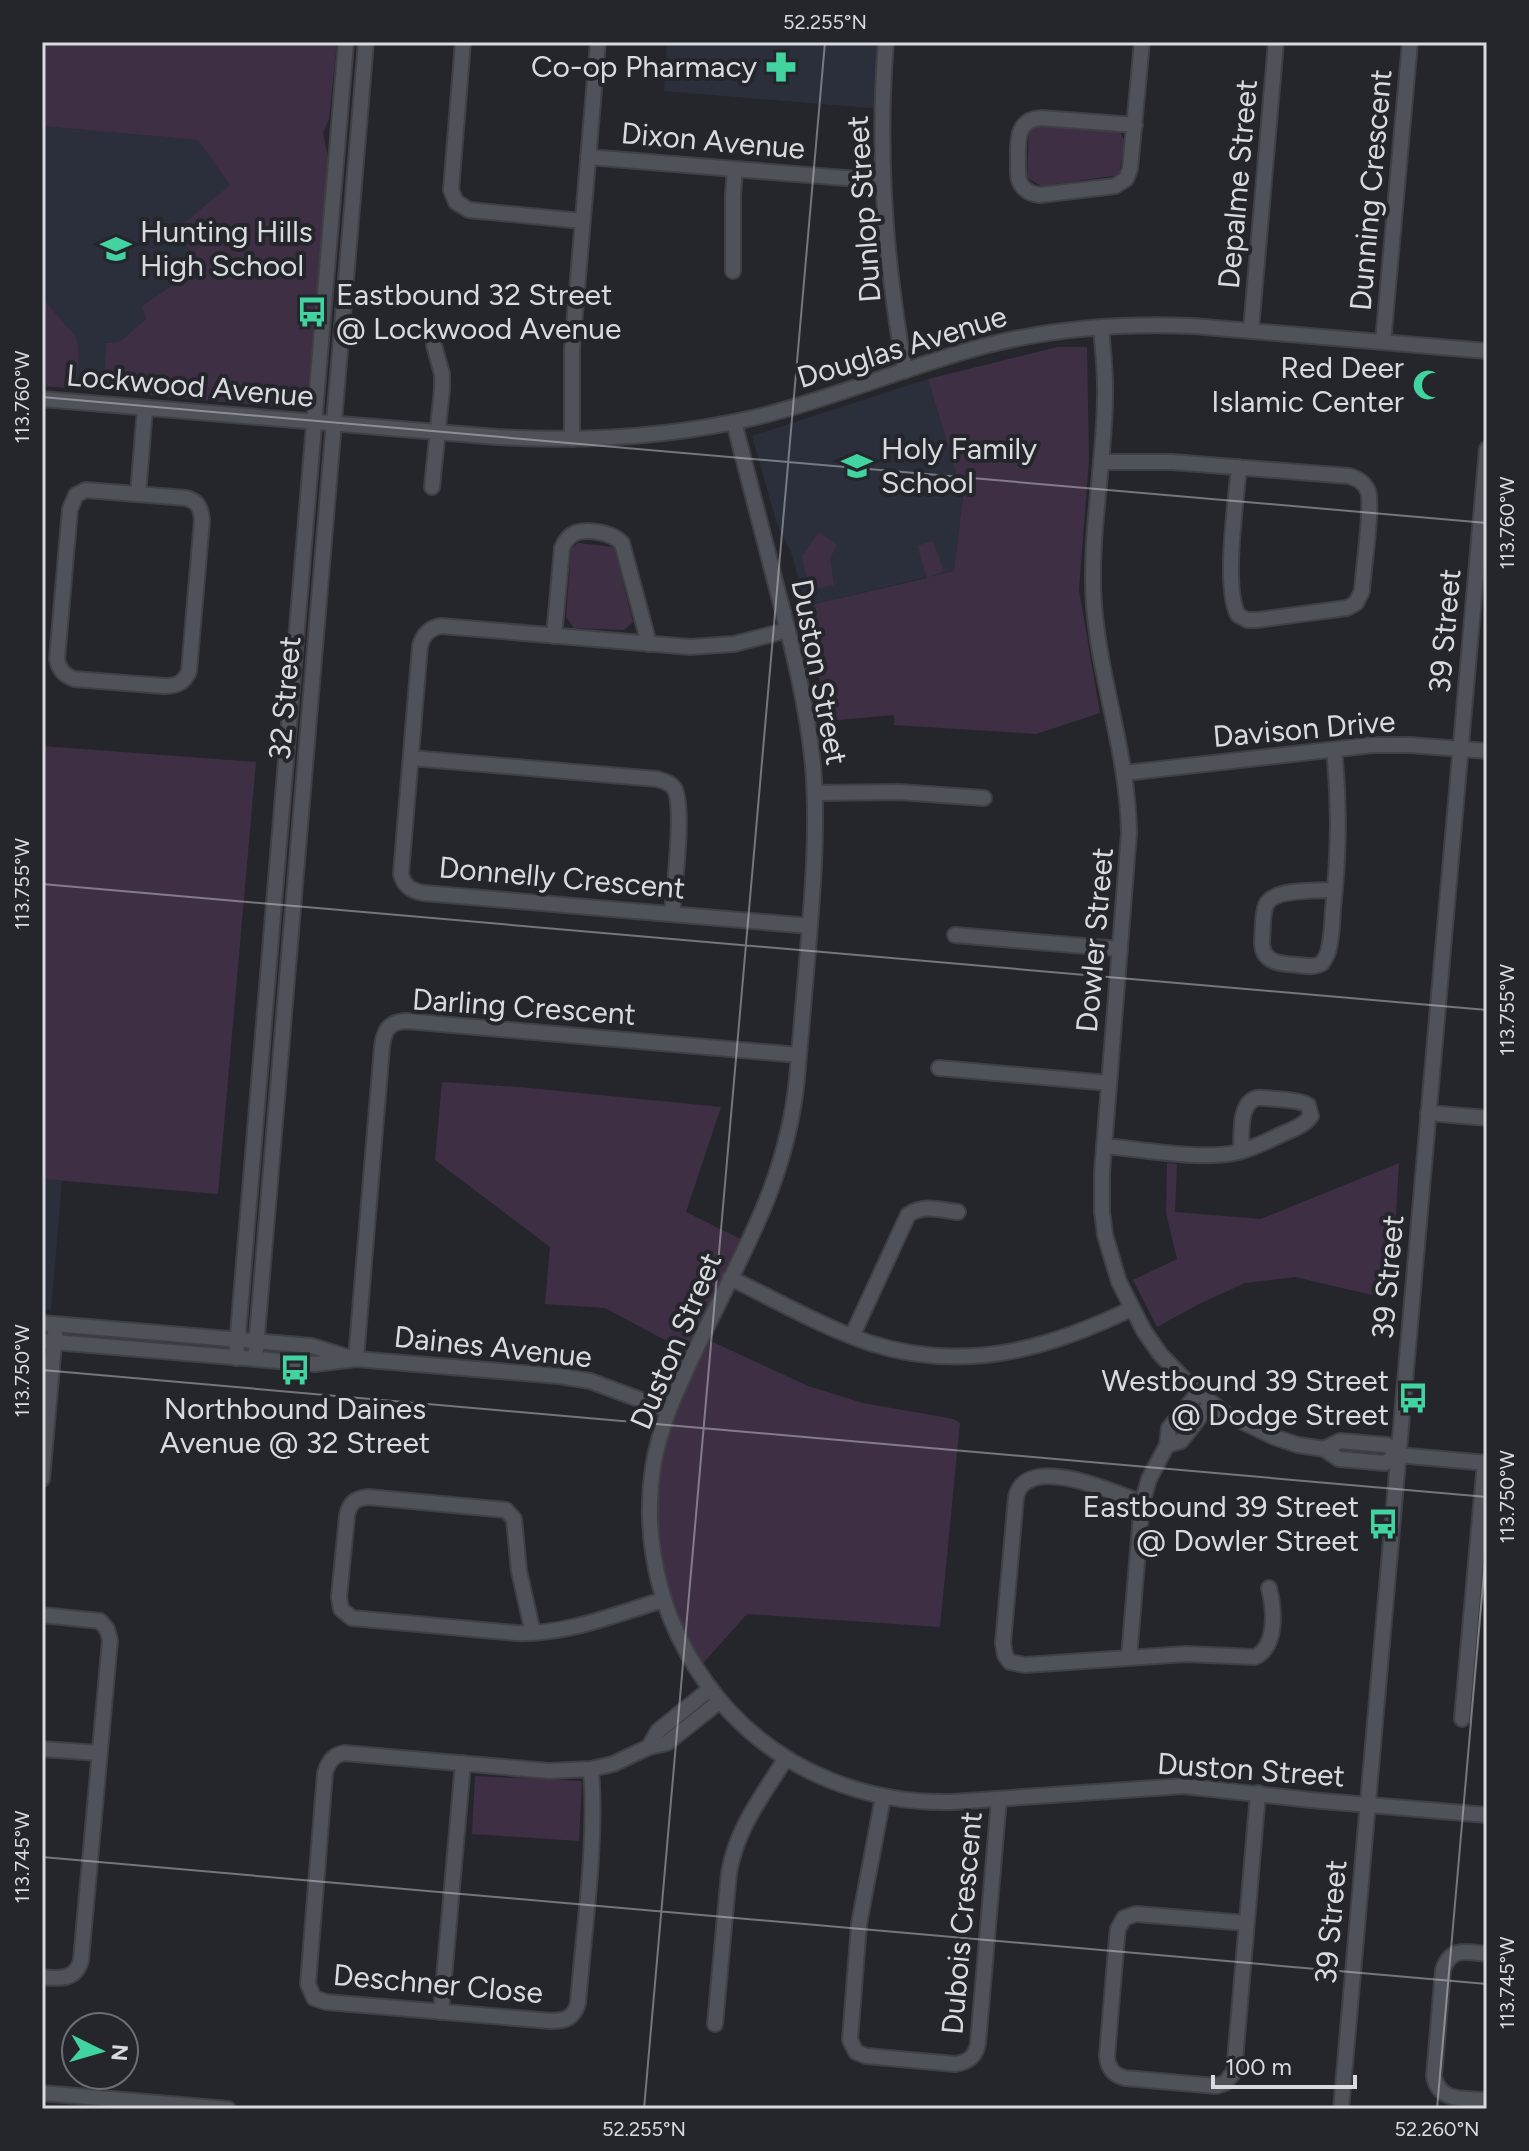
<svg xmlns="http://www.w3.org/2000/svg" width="1529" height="2151" viewBox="0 0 1529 2151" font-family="Figtree,sans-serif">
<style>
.built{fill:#2b2f3b}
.green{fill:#3e2f45}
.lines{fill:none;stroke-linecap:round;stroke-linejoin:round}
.minor-casing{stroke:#3f4045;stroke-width:18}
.minor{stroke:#505259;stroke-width:14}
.ticks{fill:none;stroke:#d9dade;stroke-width:2;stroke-opacity:0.45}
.labels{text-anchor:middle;stroke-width:8;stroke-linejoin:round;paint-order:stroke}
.poi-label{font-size:30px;fill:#d9dade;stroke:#24262c;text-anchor:end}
.street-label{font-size:30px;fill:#d9dade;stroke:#24262c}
.neatline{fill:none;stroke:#d9dade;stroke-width:3}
.ticks-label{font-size:20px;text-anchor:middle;fill:#d9dade}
</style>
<rect width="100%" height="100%" fill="#24262c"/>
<!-- built -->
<g class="built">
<polygon points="667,42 886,42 882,109 664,91"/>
<polygon points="42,126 199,140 230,185 176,234 203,264 142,306 146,319 119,342 106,343 103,391 42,386"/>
<polygon points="928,379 963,496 954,571 806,606 791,552 777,524 752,436"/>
<polygon points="42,1179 62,1181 51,1310 42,1309"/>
</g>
<!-- green -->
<g class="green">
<polygon points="42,42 337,42 329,119 323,133 329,162 307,398 300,405 290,408 103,391 106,343 119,342 146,319 142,306 203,264 176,234 176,230 230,185 198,140 42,126"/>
<polygon points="1037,125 1119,131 1125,141 1119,175 1042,186 1027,178 1029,130"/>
<path d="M42 298 75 336C81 349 79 378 69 388L42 386Z"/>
<polygon points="1057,347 1087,347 1089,460 1079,590 1100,713 1036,734 894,725 894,715 827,721 806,606 927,578 917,546 933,541 944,571 929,577 954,571 963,496 928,379"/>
<polygon points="819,532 837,545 830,558 834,585 809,590 802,556"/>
<polygon points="578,543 614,547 633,622 624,630 574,628 566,617 571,549"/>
<polygon points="42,746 256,762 218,1194 42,1179"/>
<polygon points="442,1082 519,1087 721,1107 686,1212 747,1242 702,1337 808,1386 863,1403 954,1419 960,1423 940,1627 747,1614 697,1670 663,1600 653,1469 693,1355 605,1308 545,1304 550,1247 435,1160"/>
<polygon points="1167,1163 1177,1164 1175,1212 1261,1219 1399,1163 1391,1297 1376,1296 1295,1277 1245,1283 1197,1305 1157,1327 1133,1280 1177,1259 1166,1213"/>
<polygon points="475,1776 582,1781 579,1841 472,1834"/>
</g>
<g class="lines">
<!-- minor casing -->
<g class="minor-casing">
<g id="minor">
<polyline points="463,42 451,190 456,202 469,210 582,221"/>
<path d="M886 42C877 152 885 262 905 371"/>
<path d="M1135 125 1041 118C1015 120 1018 142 1018 163 1018 171 1017 181 1023 187 1028 193 1034 194 1040 195L1115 186 1126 179 1130 169 1142 42"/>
<polyline points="588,157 882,181"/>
<polyline points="733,271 733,195 735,169"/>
<path d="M1101 327C1103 351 1106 375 1105 399 1104 468 1089 537 1094 605 1100 683 1128 754 1129 833L1102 1173V1211L1105 1235 1119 1282 1144 1331 1160 1354 1187 1382 1224 1413 1274 1437 1298 1445 1324 1449 1339 1459 1385 1463 1398 1455"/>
<polyline points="1251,330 1276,42"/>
<polyline points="1383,342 1410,42"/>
<path d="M42 399 497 437C584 442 672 437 757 417 835 398 910 365 988 345 1055 328 1124 323 1193 326L1487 351"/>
<path d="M734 422C748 476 762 531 776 585 792 645 807 704 813 766 818 827 813 888 808 950 804 992 801 1035 797 1078 793 1120 782 1162 766 1202 746 1251 720 1299 697 1347 679 1385 660 1424 653 1467 647 1506 650 1548 660 1586 672 1632 697 1676 729 1711 787 1773 868 1804 952 1802L1183 1786 1311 1800 1487 1815"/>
<polyline points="572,439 572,349 598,42"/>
<path d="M1101 462H1172L1349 476C1358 479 1364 482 1368 491 1373 506 1363 571 1362 591L1356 603 1347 608 1257 620H1247L1238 615C1223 587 1236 501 1239 467"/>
<polyline points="432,487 442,389 442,374 434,345"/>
<path d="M86 490 186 498C198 501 201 508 202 520L189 671C184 683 177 686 164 686L74 679C64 675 59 670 57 659L70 509 76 495Z"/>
<polyline points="138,494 145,408"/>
<path d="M788 630 734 644 690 647 441 626C429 628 423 635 420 646L401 874C404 886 411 891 424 893L810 926"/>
<path d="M554 636 562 548C565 541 568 536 575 533 588 528 613 533 622 543L649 644"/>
<path d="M1334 750C1340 805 1339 854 1333 909 1332 923 1332 939 1328 952 1327 955 1324 960 1322 963 1315 968 1305 966 1298 965 1281 964 1262 963 1262 942 1263 931 1262 915 1266 905 1273 888 1319 891 1335 890"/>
<path d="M411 758 657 779C663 781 670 782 674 788 685 805 674 891 672 914"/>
<polyline points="1125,773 1373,745 1410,745 1487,751"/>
<polyline points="815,793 899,792 984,798"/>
<polyline points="955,935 1120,949"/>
<polyline points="939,1068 1109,1083"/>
<polyline points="1428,1113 1487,1118"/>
<path d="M1104 1146C1141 1149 1199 1160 1234 1153 1250 1150 1265 1142 1280 1135 1291 1130 1304 1126 1311 1116L1308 1105C1299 1100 1287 1100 1277 1099 1271 1099 1263 1097 1257 1098 1238 1103 1242 1136 1241 1151"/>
<path d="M730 1278C776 1300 822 1327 870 1343 963 1373 1046 1350 1131 1309"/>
<polyline points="42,1323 312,1346 351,1358"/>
<path d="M852 1336 908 1215C923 1204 941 1210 958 1212"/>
<polyline points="42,1341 315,1364 356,1359 559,1376 590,1381 668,1410"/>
<polyline points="236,1358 346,42"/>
<polyline points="255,1359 366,42"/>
<path d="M356 1359 382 1047C384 1031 388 1022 406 1021L799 1055"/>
<polyline points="1167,1445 1181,1441 1211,1403"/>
<polyline points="1324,1449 1340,1441 1387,1445 1398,1455"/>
<polyline points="1398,1455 1487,1463"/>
<polyline points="42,1479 55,1333"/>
<path d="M1142 1503C1116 1493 1026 1452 1016 1497L1003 1643 1005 1655 1010 1662 1025 1665 1186 1654 1255 1657C1278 1646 1274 1608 1269 1588"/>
<path d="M42 1615 100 1621 107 1629 110 1640 81 1960C76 1980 60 1979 42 1977"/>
<path d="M533 1633 519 1571 514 1519 506 1510 368 1497C356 1498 349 1503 347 1516L339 1597 341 1609 352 1618 516 1633C566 1635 616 1614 663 1600"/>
<polyline points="1129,1657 1142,1503 1149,1479 1167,1445 1169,1428 1198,1393"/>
<polyline points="1462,1719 1485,1462"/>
<polyline points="649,1747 658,1731 710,1689"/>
<polyline points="42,1749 99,1753"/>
<path d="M591 1769C597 1844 584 1928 578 2003 574 2018 565 2021 551 2021L326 2002 314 1998 308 1984 325 1773C328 1762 333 1755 344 1753L549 1771 591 1769 613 1764 649 1747 667 1743 720 1701"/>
<path d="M883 1797 859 1924 850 2040 856 2052 866 2056 955 2064C969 2062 976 2056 978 2043L999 1799"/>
<path d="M1246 1923 1136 1914 1124 1918 1118 1929 1117 1937 1107 2056C1108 2068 1113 2075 1125 2078L1216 2086 1225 2083 1234 2072 1258 1793"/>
<path d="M1487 1954C1467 1952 1451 1946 1443 1970L1434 2076C1439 2103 1465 2098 1487 2100"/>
<polyline points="441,2012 463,1763"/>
<path d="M715 2024 729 1873C736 1829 763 1795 786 1758"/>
<polyline points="42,2093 228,2109"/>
<polyline points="1341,2109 1487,449"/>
</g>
</g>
<!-- minor -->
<use href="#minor" class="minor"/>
</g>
<!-- ticks -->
<path class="ticks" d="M42 397 1487 523M42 884 1487 1010M42 1370 1487 1497M42 1857 1487 1984M644 2109 825 42M1437 2109 1487 1539"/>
<!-- icons -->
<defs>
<g id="pharmacy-bare" transform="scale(2.4)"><path d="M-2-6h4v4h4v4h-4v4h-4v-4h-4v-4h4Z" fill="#41d4a1" stroke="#24262c" stroke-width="2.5" paint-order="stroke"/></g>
<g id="school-bare" transform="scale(2.4)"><path d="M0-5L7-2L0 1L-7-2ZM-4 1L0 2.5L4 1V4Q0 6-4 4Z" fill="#41d4a1" stroke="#24262c" stroke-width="2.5" paint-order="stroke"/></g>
<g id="bus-bare" transform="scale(2.4)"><path d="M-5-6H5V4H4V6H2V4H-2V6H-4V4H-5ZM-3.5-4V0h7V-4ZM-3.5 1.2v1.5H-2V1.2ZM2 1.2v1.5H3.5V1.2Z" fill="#41d4a1" stroke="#24262c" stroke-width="2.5" paint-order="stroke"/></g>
<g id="mosque-bare" transform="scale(2.4)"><path d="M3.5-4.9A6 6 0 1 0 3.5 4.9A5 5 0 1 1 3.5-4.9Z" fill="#41d4a1" stroke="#24262c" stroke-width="2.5" paint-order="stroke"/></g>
</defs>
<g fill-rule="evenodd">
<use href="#pharmacy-bare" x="781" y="67"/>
<use href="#school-bare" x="116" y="249"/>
<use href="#bus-bare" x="312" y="312"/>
<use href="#mosque-bare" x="1428" y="385"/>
<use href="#school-bare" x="857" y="466"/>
<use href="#bus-bare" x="295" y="1370"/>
<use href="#bus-bare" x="1413" y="1398"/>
<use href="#bus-bare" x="1383" y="1524"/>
</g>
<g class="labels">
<!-- poi labels -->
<g class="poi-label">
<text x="757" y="77">Co-op Pharmacy</text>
<text x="140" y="242" text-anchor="start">Hunting Hills<tspan x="140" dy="34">High School</tspan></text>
<text x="336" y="305" text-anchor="start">Eastbound 32 Street<tspan x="336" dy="34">@ Lockwood Avenue</tspan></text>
<text x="1404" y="378">Red Deer<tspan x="1404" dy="34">Islamic Center</tspan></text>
<text x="881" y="459" text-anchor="start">Holy Family<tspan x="881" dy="34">School</tspan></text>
<text x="1389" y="1391">Westbound 39 Street<tspan x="1389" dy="34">@ Dodge Street</tspan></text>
<text x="295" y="1419" text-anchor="middle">Northbound Daines<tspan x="295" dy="34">Avenue @ 32 Street</tspan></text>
<text x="1359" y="1517">Eastbound 39 Street<tspan x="1359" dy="34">@ Dowler Street</tspan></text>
</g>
<!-- street labels -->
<g class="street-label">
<text transform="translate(713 141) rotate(5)" y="10">Dixon Avenue</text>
<text transform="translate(1238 184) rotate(-85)" y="10">Depalme Street</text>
<text transform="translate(1371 190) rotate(-85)" y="10">Dunning Crescent</text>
<text transform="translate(864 209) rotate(-94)" y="10">Dunlop Street</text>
<text transform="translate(902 347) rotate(-17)" y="10">Douglas Avenue</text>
<text transform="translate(190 386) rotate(5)" y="10">Lockwood Avenue</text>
<text transform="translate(1445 631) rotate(-85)" y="10">39 Street</text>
<text transform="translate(819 672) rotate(79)" y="10">Duston Street</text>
<text transform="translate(285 698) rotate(-85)" y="10">32 Street</text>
<text transform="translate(1304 729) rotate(-5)" y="10">Davison Drive</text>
<text transform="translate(562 878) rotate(5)" y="10">Donnelly Crescent</text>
<text transform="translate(1095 940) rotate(-85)" y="10">Dowler Street</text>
<text transform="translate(524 1007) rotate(4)" y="10">Darling Crescent</text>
<text transform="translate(1388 1277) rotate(-85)" y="10">39 Street</text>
<text transform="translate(676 1341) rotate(-67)" y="10">Duston Street</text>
<text transform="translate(493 1347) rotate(6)" y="10">Daines Avenue</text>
<text transform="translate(1251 1770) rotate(4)" y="10">Duston Street</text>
<text transform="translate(1331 1922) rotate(-85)" y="10">39 Street</text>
<text transform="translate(962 1923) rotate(-85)" y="10">Dubois Crescent</text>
<text transform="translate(438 1984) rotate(5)" y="10">Deschner Close</text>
</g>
</g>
<!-- border -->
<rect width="1529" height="2151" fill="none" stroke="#24262c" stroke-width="88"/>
<!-- north arrow -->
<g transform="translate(100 2051) rotate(95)"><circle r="38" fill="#24262c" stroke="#6c6e73" stroke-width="2"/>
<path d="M0-6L14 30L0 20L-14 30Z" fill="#41d4a1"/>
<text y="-12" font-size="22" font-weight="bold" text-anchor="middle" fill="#d9dade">N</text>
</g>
<!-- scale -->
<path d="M1213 2075v12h142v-12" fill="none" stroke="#d9dade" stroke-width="4"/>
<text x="1225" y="2075" font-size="24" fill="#d9dade" stroke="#24262c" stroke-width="6" paint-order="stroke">100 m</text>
<rect x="44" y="44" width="1441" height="2063" class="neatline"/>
<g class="ticks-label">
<text x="825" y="29">52.255°N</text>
<text transform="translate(22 397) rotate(-90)" y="7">113.760°W</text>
<text transform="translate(1507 523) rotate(-90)" y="7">113.760°W</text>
<text transform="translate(22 884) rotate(-90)" y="7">113.755°W</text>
<text transform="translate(1507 1010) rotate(-90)" y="7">113.755°W</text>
<text transform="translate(22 1371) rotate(-90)" y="7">113.750°W</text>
<text transform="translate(1507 1497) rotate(-90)" y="7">113.750°W</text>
<text transform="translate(22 1857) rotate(-90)" y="7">113.745°W</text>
<text transform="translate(1507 1983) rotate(-90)" y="7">113.745°W</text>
<text x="644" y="2136">52.255°N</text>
<text x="1437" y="2136">52.260°N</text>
</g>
</svg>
